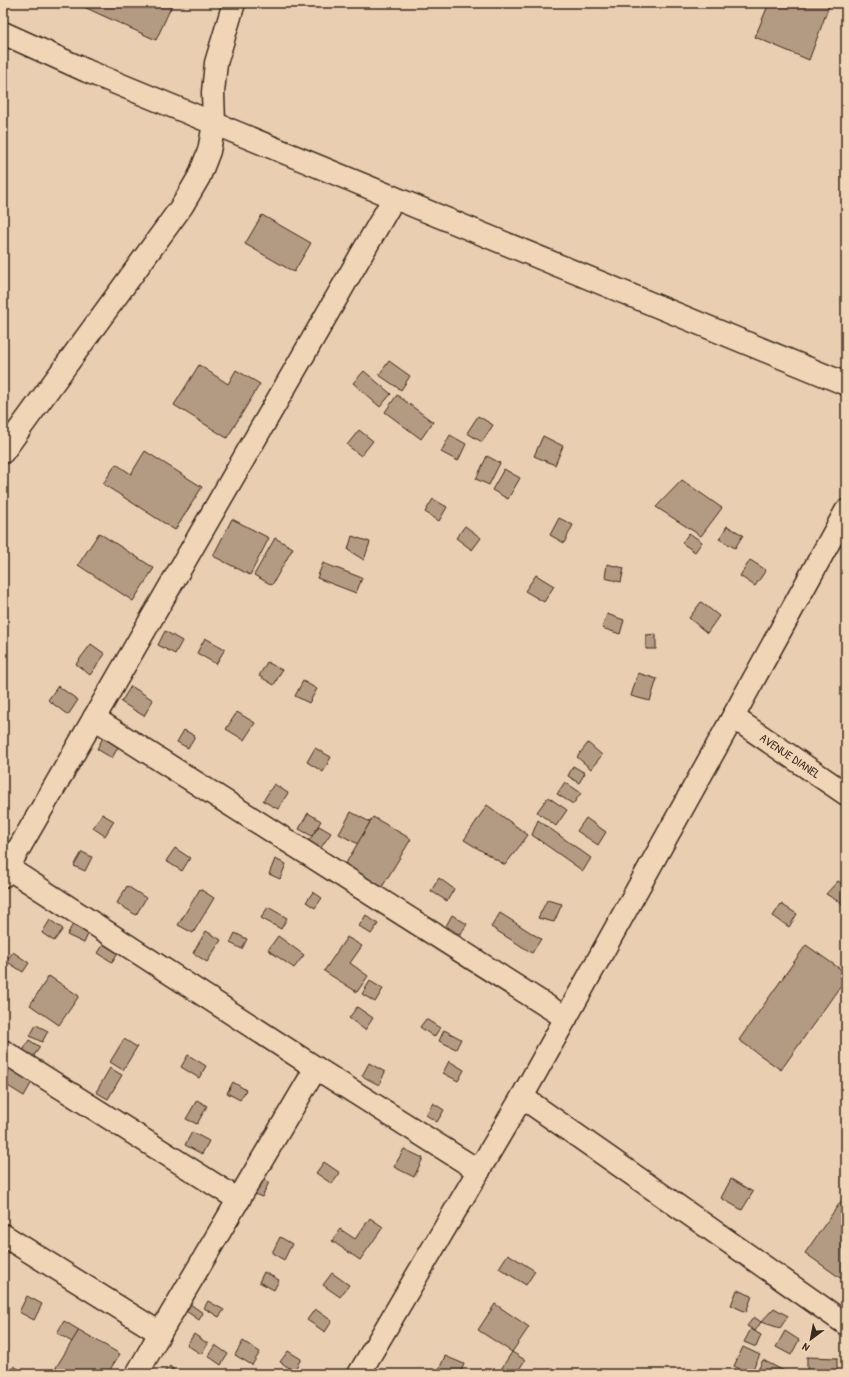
<svg xmlns="http://www.w3.org/2000/svg" width="849" height="1377" viewBox="0 0 849 1377" font-family="'Patrick Hand',sans-serif">
<style>
.building{fill:#b39b83;stroke:#3b2a1e}
.lines{fill:none;stroke-linecap:round;stroke-linejoin:round}
.minor-casing{stroke:#3b2a1e;stroke-width:25}
.tertiary-casing{stroke:#3b2a1e;stroke-width:25}
.primary-casing{stroke:#3b2a1e;stroke-width:25}
.minor{stroke:#f0d5b7;stroke-width:22}
.tertiary{stroke:#f0d5b7;stroke-width:22}
.primary{stroke:#f0d5b7;stroke-width:22}
.labels{text-anchor:middle;stroke-width:3;stroke-linejoin:round;paint-order:stroke}
.street-label{font-size:12px;fill:#3b2a1e;stroke:#f0d5b7}
</style>
<rect width="100%" height="100%" fill="#e9ceb1"/>
<filter id="ink" filterUnits="userSpaceOnUse"><feTurbulence type="fractalNoise" baseFrequency=".025" numOctaves="2"/><feDisplacementMap in="SourceGraphic" scale="8" xChannelSelector="R" yChannelSelector="G"/><feConvolveMatrix kernelMatrix="1 2 1 2 8 2 1 2 1" color-interpolation-filters="sRGB"/></filter>
<g filter="url(#ink)">
<!-- building -->
<g class="building">
<polygon points="86,3 173,3 156,40 84,7"/>
<polygon points="769,3 830,3 809,60 755,37"/>
<polygon points="262,215 311,243 294,272 245,244"/>
<polygon points="389,361 410,376 401,390 379,375"/>
<polygon points="199,365 228,384 236,370 260,384 227,438 174,405"/>
<polygon points="364,371 391,394 380,407 353,383"/>
<polygon points="397,395 433,422 421,439 385,412"/>
<polygon points="478,416 493,425 482,442 467,433"/>
<polygon points="359,430 373,441 361,456 347,445"/>
<polygon points="450,435 466,444 458,461 441,452"/>
<polygon points="543,436 563,446 555,465 534,456"/>
<polygon points="145,451 202,487 175,530 103,484 116,464 131,474"/>
<polygon points="487,456 500,463 489,485 476,479"/>
<polygon points="504,469 520,478 508,499 492,490"/>
<polygon points="682,480 722,508 701,536 656,507"/>
<polygon points="433,499 447,507 439,521 425,512"/>
<polygon points="559,518 573,525 564,543 550,535"/>
<polygon points="232,519 269,538 250,575 213,556"/>
<polygon points="465,526 481,538 472,550 456,538"/>
<polygon points="727,526 743,535 735,548 719,539"/>
<polygon points="99,533 154,568 133,601 78,565"/>
<polygon points="689,533 702,542 695,552 682,543"/>
<polygon points="352,536 370,542 364,560 348,550"/>
<polygon points="275,538 293,548 272,585 254,575"/>
<polygon points="750,560 766,570 755,586 740,576"/>
<polygon points="323,563 362,578 356,593 317,578"/>
<polygon points="607,564 624,568 621,582 605,578"/>
<polygon points="536,575 554,586 544,602 525,591"/>
<polygon points="701,602 719,616 707,633 689,618"/>
<polygon points="607,614 624,620 620,634 602,628"/>
<polygon points="165,631 182,641 175,654 158,645"/>
<polygon points="656,634 656,649 646,649 646,635"/>
<polygon points="205,638 225,649 216,664 197,653"/>
<polygon points="91,644 105,654 90,675 76,664"/>
<polygon points="267,662 282,670 274,685 259,676"/>
<polygon points="638,673 657,679 650,701 631,696"/>
<polygon points="303,681 317,689 309,703 295,696"/>
<polygon points="58,686 78,700 68,715 48,700"/>
<polygon points="131,686 153,700 144,716 121,702"/>
<polygon points="237,712 255,723 244,740 226,729"/>
<polygon points="184,730 195,736 188,748 177,742"/>
<polygon points="105,734 121,742 112,758 97,749"/>
<polygon points="588,743 602,755 591,769 577,757"/>
<polygon points="315,748 331,757 323,772 307,762"/>
<polygon points="573,766 585,773 579,783 568,776"/>
<polygon points="565,782 581,793 573,804 557,794"/>
<polygon points="274,784 288,793 278,809 263,801"/>
<polygon points="548,797 567,810 556,826 537,812"/>
<polygon points="487,805 528,835 505,865 464,840"/>
<polygon points="351,812 370,822 358,844 339,834"/>
<polygon points="308,813 321,821 312,836 299,829"/>
<polygon points="102,814 114,821 105,836 93,828"/>
<polygon points="373,817 411,839 379,892 342,870"/>
<polygon points="586,818 606,832 598,845 577,831"/>
<polygon points="538,820 591,858 583,871 532,835"/>
<polygon points="319,826 331,833 320,849 308,842"/>
<polygon points="175,848 190,858 182,871 166,861"/>
<polygon points="82,852 92,857 85,871 74,866"/>
<polygon points="275,859 286,864 280,879 269,874"/>
<polygon points="439,878 454,889 447,901 431,891"/>
<polygon points="838,881 846,886 846,902 844,905 826,894"/>
<polygon points="127,886 146,898 136,915 117,903"/>
<polygon points="200,889 214,898 193,933 178,925"/>
<polygon points="313,892 322,898 315,908 306,902"/>
<polygon points="547,900 562,904 554,922 538,918"/>
<polygon points="781,904 797,914 789,927 773,916"/>
<polygon points="268,907 287,918 281,929 261,918"/>
<polygon points="500,913 541,939 532,953 491,927"/>
<polygon points="366,915 378,924 371,934 359,926"/>
<polygon points="452,915 467,924 460,935 446,926"/>
<polygon points="50,920 63,929 54,941 42,933"/>
<polygon points="73,924 89,932 84,943 67,935"/>
<polygon points="206,931 221,940 207,962 193,953"/>
<polygon points="235,933 247,939 242,949 230,943"/>
<polygon points="278,936 304,955 294,968 268,950"/>
<polygon points="347,937 362,946 350,963 368,976 357,992 324,971"/>
<polygon points="105,942 119,951 112,962 98,953"/>
<polygon points="806,945 846,973 846,978 781,1070 739,1040"/>
<polygon points="13,952 29,963 23,972 6,961"/>
<polygon points="49,976 79,996 59,1025 30,1005"/>
<polygon points="370,981 383,989 375,1002 362,994"/>
<polygon points="357,1007 373,1018 365,1030 349,1018"/>
<polygon points="426,1019 440,1028 434,1037 420,1027"/>
<polygon points="36,1025 48,1031 42,1042 30,1036"/>
<polygon points="444,1030 461,1039 456,1049 439,1041"/>
<polygon points="124,1039 137,1047 123,1070 110,1062"/>
<polygon points="29,1040 40,1047 33,1057 23,1051"/>
<polygon points="188,1055 206,1066 199,1078 181,1067"/>
<polygon points="449,1061 464,1070 458,1081 443,1073"/>
<polygon points="369,1063 385,1072 379,1085 362,1076"/>
<polygon points="10,1068 32,1082 24,1096 3,1083 3,1078"/>
<polygon points="110,1068 122,1075 108,1099 96,1092"/>
<polygon points="233,1082 246,1090 240,1100 227,1093"/>
<polygon points="197,1100 207,1106 197,1124 186,1119"/>
<polygon points="433,1103 444,1110 437,1122 426,1115"/>
<polygon points="192,1132 209,1141 202,1154 185,1145"/>
<polygon points="404,1149 423,1158 414,1177 394,1167"/>
<polygon points="324,1162 340,1173 332,1184 316,1173"/>
<polygon points="259,1177 269,1182 262,1197 252,1193"/>
<polygon points="731,1179 753,1192 742,1210 721,1198"/>
<polygon points="846,1194 846,1282 805,1253"/>
<polygon points="370,1218 383,1227 360,1260 332,1241 340,1229 355,1239"/>
<polygon points="280,1237 292,1244 284,1260 272,1253"/>
<polygon points="508,1254 535,1271 526,1285 499,1268"/>
<polygon points="264,1272 279,1280 274,1290 259,1282"/>
<polygon points="332,1273 349,1285 340,1297 323,1285"/>
<polygon points="737,1290 752,1296 746,1312 731,1305"/>
<polygon points="27,1296 42,1304 34,1320 19,1312"/>
<polygon points="208,1301 224,1310 219,1317 204,1308"/>
<polygon points="190,1304 203,1313 199,1320 186,1311"/>
<polygon points="495,1304 529,1327 512,1352 478,1330"/>
<polygon points="774,1308 788,1316 780,1328 761,1322"/>
<polygon points="315,1309 332,1321 325,1332 307,1320"/>
<polygon points="754,1317 761,1322 755,1331 747,1326"/>
<polygon points="64,1321 79,1330 72,1342 57,1333"/>
<polygon points="751,1329 761,1335 756,1347 744,1342"/>
<polygon points="79,1330 120,1354 107,1374 52,1374"/>
<polygon points="785,1331 799,1340 791,1355 776,1347"/>
<polygon points="194,1334 208,1344 201,1354 187,1345"/>
<polygon points="243,1341 260,1352 252,1365 235,1355"/>
<polygon points="215,1345 228,1354 221,1365 208,1356"/>
<polygon points="743,1347 760,1355 750,1374 734,1366"/>
<polygon points="288,1351 301,1359 294,1371 280,1362"/>
<polygon points="512,1352 525,1360 516,1374 498,1374"/>
<polygon points="445,1356 464,1364 460,1374 444,1374 438,1372"/>
<polygon points="807,1357 837,1358 837,1374 807,1374"/>
<polygon points="763,1360 786,1372 785,1374 761,1374 757,1372"/>
<polygon points="14,1366 26,1374 9,1374"/>
<polygon points="170,1366 178,1374 162,1374"/>
</g>
<g class="lines">
<!-- minor casing -->
<g class="minor-casing">
<g id="minor">
<polyline points="733,717 846,794"/>
<polyline points="94,718 566,1018"/>
<polyline points="8,868 316,1068 160,1333 137,1374"/>
<polyline points="3,876 394,198"/>
<polyline points="3,1051 239,1200"/>
<polyline points="316,1068 479,1171"/>
<polyline points="522,1097 846,1324"/>
<polyline points="3,1235 160,1333"/>
<polyline points="359,1374 522,1097 733,717 846,511"/>
</g>
</g>
<!-- tertiary casing -->
<g class="tertiary-casing">
<polyline id="tertiary" points="3,452 182,206 199,177 209,151 214,124 213,92 216,63 234,3"/>
</g>
<!-- primary casing -->
<g class="primary-casing">
<polyline id="primary" points="3,33 87,71 846,384"/>
</g>
<!-- minor -->
<use href="#minor" class="minor"/>
<!-- tertiary -->
<use href="#tertiary" class="tertiary"/>
<!-- primary -->
<use href="#primary" class="primary"/>
</g>
</g>
<g class="labels">
<!-- street labels -->
<g class="street-label">
<text transform="translate(790 756) rotate(34)" y="4">AVENUE DIANEL</text>
</g>
</g>
<!-- margin -->
<rect width="849" height="1377" fill="none" stroke="#f0d5b7" stroke-width="16"/>
<rect x="8" y="8" width="833" height="1361" fill="none" stroke="#3b2a1e" stroke-width="1.5" filter="url(#ink)"/>
<!-- north arrow -->
<g transform="translate(811 1339) rotate(212)" stroke="#f0d5b7" stroke-width="3" paint-order="stroke">
<path d="M0-3L7 15L0 10L-7 15Z" fill="#3b2a1e"/>
<text y="-6" font-size="11" font-weight="bold" text-anchor="middle" fill="#3b2a1e">N</text>
</g>
</svg>
